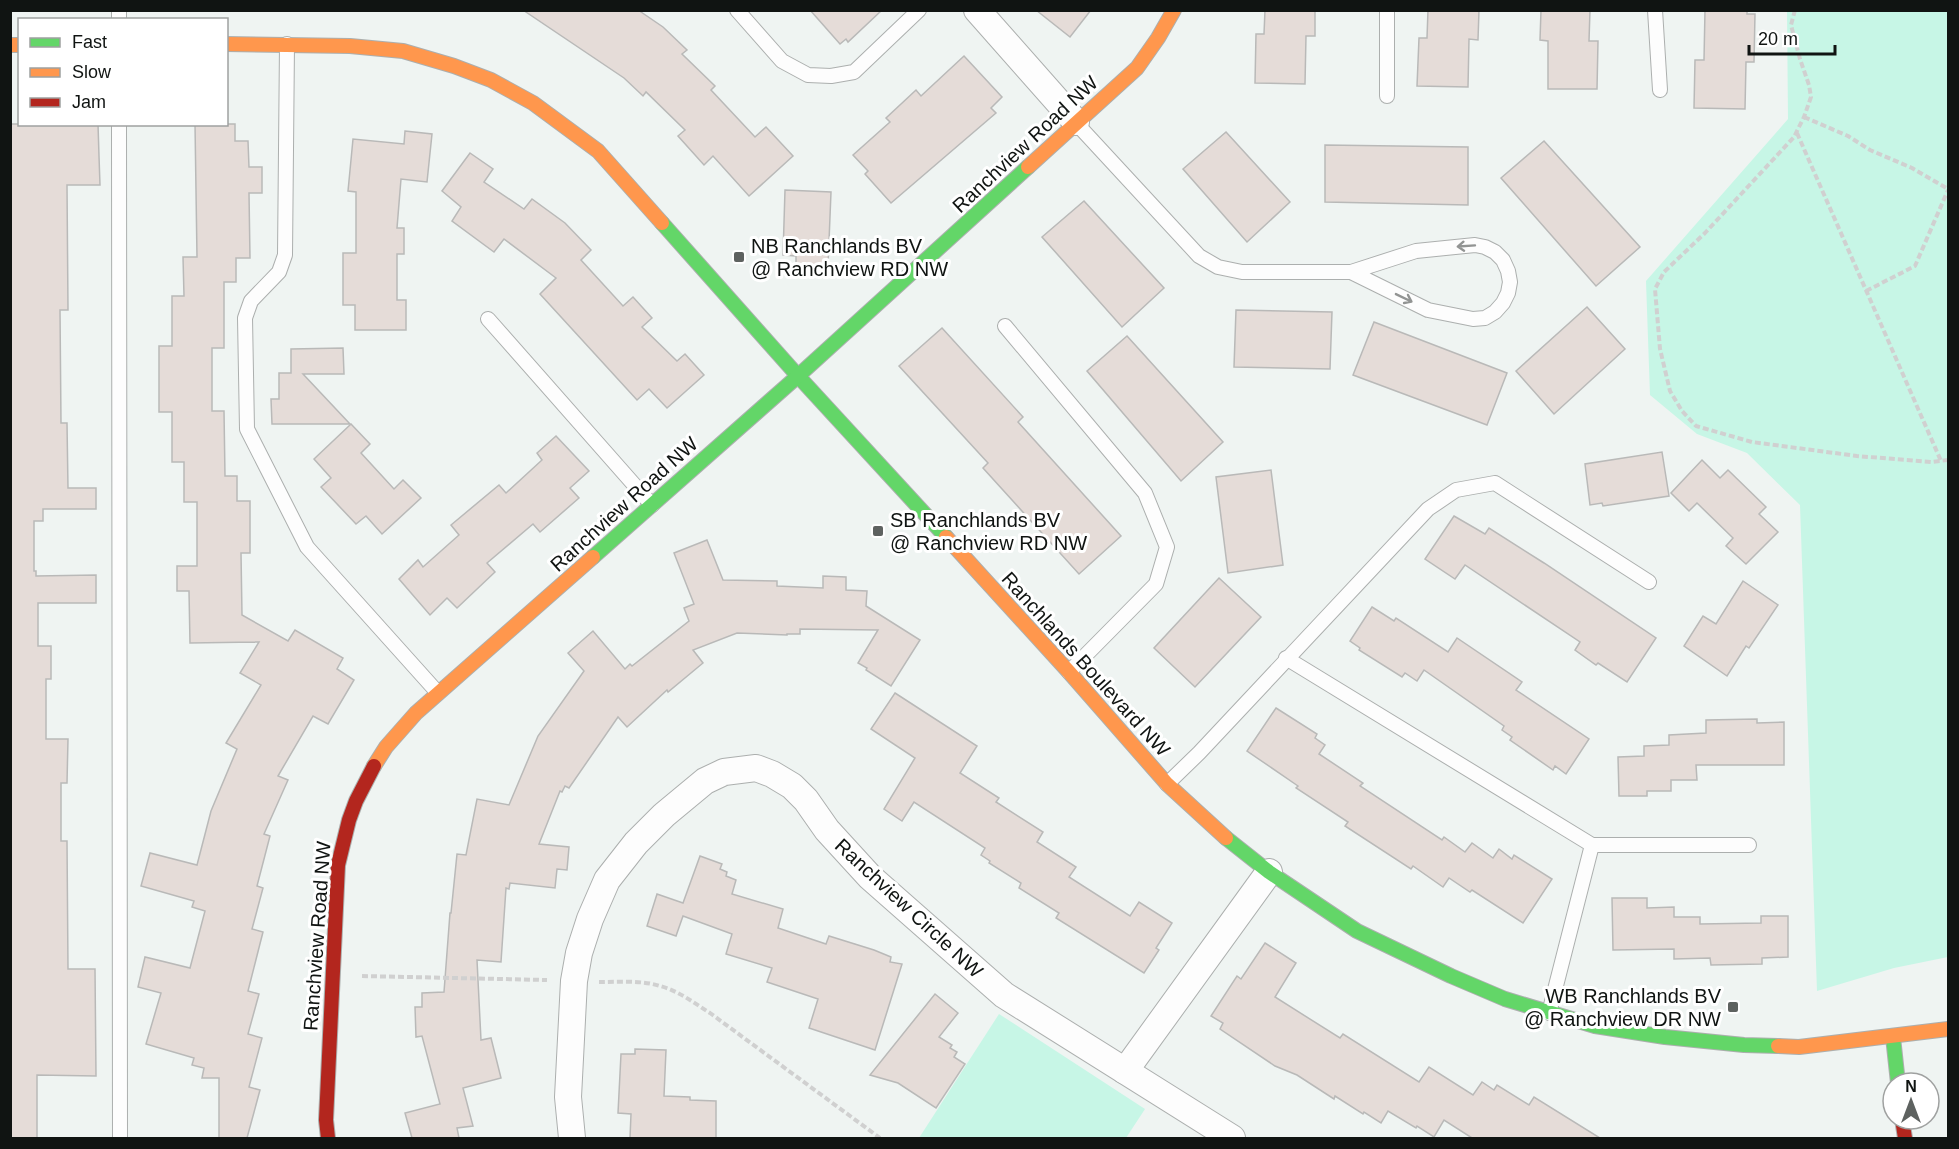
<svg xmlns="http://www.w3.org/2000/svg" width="1959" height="1149" viewBox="0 0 1959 1149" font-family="Arial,sans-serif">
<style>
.green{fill:#c7f6e6}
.building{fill:#e5dcd8;stroke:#b9b9b8;stroke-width:1.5}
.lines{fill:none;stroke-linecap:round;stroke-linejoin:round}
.lane-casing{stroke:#acafae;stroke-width:16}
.street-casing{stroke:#acafae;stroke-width:28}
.fast-casing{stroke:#acafae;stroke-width:16}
.slow-casing{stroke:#acafae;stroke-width:16}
.jam-casing{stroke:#acafae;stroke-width:16}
.path{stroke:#d0d0d0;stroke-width:4;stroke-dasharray:6 3;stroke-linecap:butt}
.lane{stroke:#fdfdfd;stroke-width:14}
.street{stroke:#fdfdfd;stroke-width:26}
.fast{stroke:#63d668;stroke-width:14}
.slow{stroke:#ff974d;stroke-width:14}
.jam{stroke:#b3261e;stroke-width:14}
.oneway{stroke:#929493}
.poi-dot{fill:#5e6260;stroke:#fff;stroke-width:2}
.labels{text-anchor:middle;stroke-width:6;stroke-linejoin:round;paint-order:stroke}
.street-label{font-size:20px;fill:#101412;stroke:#fff}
.poi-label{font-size:20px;fill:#101412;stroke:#fff;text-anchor:start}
</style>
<rect width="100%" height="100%" fill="#eff4f2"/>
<!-- green -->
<g class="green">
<polygon points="1787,11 1948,11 1948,957 1894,968 1817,991 1800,505 1747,453 1697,434 1650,395 1646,281 1788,119"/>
<polygon points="999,1014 1145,1109 1126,1138 919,1138"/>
</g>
<!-- building -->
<g class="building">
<polygon points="523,10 638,10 663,27 687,50 682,54 715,86 711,90 755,137 766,127 793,156 749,196 713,156 704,165 678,136 685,130 646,92 643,96 624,78"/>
<polygon points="810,10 882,10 848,42 846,39 840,44"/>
<polygon points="1036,10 1091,10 1070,37"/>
<polygon points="1265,10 1315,10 1315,36 1306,36 1305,84 1255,83 1256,34 1264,34"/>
<polygon points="1428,10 1479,10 1478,40 1469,39 1468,87 1417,86 1419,38 1427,38"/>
<polygon points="1541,10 1590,10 1589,41 1598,41 1597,89 1548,89 1548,41 1540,40"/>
<polygon points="1705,10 1747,10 1747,14 1755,14 1754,62 1746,62 1745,109 1694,108 1695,60 1704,60"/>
<polygon points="964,56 1002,97 991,108 996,113 891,203 865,174 868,171 853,155 890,122 886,118 916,90 921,96"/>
<polygon points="10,124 98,124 99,156 100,185 67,185 68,310 60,310 61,423 67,423 68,488 96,488 96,509 43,509 43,521 34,521 34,571 36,571 36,576 96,575 96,603 38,603 38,646 51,646 51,679 46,679 46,739 68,739 67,783 61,783 61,841 67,841 68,969 95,969 96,1076 37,1075 37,1138 10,1138"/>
<polygon points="195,124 235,124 235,141 248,141 249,167 262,167 262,193 249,193 250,258 236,258 236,282 224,282 224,348 212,348 212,411 224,411 225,476 237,476 237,501 250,501 250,553 241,553 242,615 288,641 295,630 343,658 337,669 354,680 328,724 313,716 278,776 288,780 264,834 270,836 257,886 263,888 252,929 263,932 248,991 259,994 248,1034 262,1038 249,1087 260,1090 247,1138 219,1138 219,1078 202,1078 204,1068 192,1065 194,1058 146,1044 161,993 138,987 145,957 190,968 205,911 192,907 194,901 141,886 150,853 197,865 211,811 237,749 226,743 261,685 240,673 259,642 190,643 189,591 177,591 177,566 197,566 197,502 184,502 184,462 172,462 172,412 159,412 159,346 172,346 172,296 184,296 183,257 197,257"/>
<polygon points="405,131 432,134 427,182 401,179 397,228 404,228 404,254 397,254 397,300 406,300 406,330 355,330 355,305 343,305 343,253 356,253 356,192 348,191 353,139 404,144"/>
<polygon points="1226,132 1290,202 1247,242 1183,169"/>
<polygon points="1544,141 1640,247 1596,286 1501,178"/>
<polygon points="1325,145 1468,147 1468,205 1325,202"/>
<polygon points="470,153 493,169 484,182 524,209 532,199 565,223 591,250 581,260 623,306 633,297 652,318 642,327 677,361 685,354 704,375 667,408 649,389 637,400 540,294 556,278 504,239 494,252 452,221 461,207 442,191"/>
<polygon points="785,190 831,192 828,266 796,265 796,256 783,255"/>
<polygon points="1084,201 1164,288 1122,327 1042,237"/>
<polygon points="1587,307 1625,349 1554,414 1516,371"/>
<polygon points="1236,310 1332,312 1330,369 1234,367"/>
<polygon points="1374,322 1507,373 1487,425 1353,375"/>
<polygon points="942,328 1023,417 1018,422 1121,536 1079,574 983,468 988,463 899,366"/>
<polygon points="1127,336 1223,442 1181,481 1087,371"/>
<polygon points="343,348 344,374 303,374 350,424 272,424 271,399 279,399 279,373 291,373 291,349"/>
<polygon points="351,424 370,444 361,453 394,489 403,480 421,498 382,534 366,516 356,524 321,487 331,478 314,459"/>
<polygon points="556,436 589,471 570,488 579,498 540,532 533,524 487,563 495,572 457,608 447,598 430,615 399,579 418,560 423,567 459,535 451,525 499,485 506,493 542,460 537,453"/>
<polygon points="1662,452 1669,496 1603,506 1602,503 1590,505 1585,464"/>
<polygon points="1702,460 1720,478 1728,470 1766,507 1759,514 1778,532 1746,564 1726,546 1733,538 1697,503 1689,511 1671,493"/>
<polygon points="1271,470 1283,565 1228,573 1216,477"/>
<polygon points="1454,516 1485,534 1489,528 1544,563 1656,638 1627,682 1598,663 1596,665 1575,650 1580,642 1465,565 1455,579 1425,559"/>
<polygon points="707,540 723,580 777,581 777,586 823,588 823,576 846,577 846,590 867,591 866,606 920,640 891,686 866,670 867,668 858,663 878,630 800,629 800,634 787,634 787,635 737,633 693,650 703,663 668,692 667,690 627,727 618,717 569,788 565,786 562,792 560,791 539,844 569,847 567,870 557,869 555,888 510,883 509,889 506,888 501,962 477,960 481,1040 491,1038 501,1078 463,1088 473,1126 457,1128 459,1138 412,1138 405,1113 440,1104 422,1036 416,1037 415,1007 422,1007 422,993 444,992 450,913 451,913 457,854 466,855 477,799 509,805 538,736 584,671 568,653 593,631 625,669 630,664 632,666 689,621 684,608 694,604 674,553"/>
<polygon points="1219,578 1261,617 1195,687 1154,648"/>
<polygon points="1743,581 1778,605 1749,648 1746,646 1727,676 1684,646 1703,616 1716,624"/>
<polygon points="1372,607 1394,621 1396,618 1448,652 1457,638 1522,682 1516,690 1589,739 1566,774 1555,766 1553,770 1510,740 1512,737 1502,730 1504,726 1424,670 1417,681 1405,673 1402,677 1359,650 1360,648 1350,641"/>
<polygon points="895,693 977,746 960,773 999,798 996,802 1043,832 1037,842 1076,867 1069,877 1130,916 1139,902 1172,923 1156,948 1159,950 1144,973 1056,918 1059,913 1019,888 1021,883 989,863 990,861 981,855 985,848 914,802 902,821 884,809 915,758 871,729"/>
<polygon points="1276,708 1317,734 1315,738 1325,745 1319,754 1363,783 1360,786 1442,840 1444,837 1465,852 1472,843 1493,858 1499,849 1512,859 1514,855 1552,879 1523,923 1472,890 1470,892 1449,878 1443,887 1413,866 1411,869 1345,826 1348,822 1296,788 1298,786 1247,751"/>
<polygon points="1757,719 1757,723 1784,722 1784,765 1696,765 1697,780 1671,780 1671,791 1647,791 1647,796 1619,796 1618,757 1644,756 1644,746 1669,745 1669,735 1706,733 1706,720"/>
<polygon points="700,856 722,864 720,869 727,872 726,876 736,880 732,894 783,909 778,928 826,944 829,936 874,950 891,957 890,962 902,964 875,1050 809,1028 818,999 767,982 772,968 726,954 732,934 683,916 676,936 647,926 657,894 683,903"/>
<polygon points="1612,898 1647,898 1647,908 1674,907 1674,917 1700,917 1700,924 1761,923 1761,916 1788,916 1788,957 1762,958 1762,964 1711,965 1710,958 1674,959 1674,949 1613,950"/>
<polygon points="1265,943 1296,963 1275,997 1340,1038 1343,1034 1419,1082 1429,1067 1473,1095 1482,1082 1494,1090 1497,1085 1529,1105 1534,1097 1600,1138 1472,1138 1444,1120 1434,1137 1417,1126 1416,1128 1388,1111 1381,1123 1364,1112 1363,1114 1335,1096 1334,1099 1297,1075 1275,1066 1220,1029 1223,1023 1211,1016 1237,976 1241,979"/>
<polygon points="935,994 958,1013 939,1037 952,1045 950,1048 957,1052 954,1057 965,1064 936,1108 898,1083 870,1075"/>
<polygon points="635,1049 666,1050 664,1096 690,1097 690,1100 716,1101 716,1138 630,1138 631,1114 618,1113 621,1054 635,1054"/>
</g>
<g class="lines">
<!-- lane casing -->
<g class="lane-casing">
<g id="lane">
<polyline points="119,10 119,20"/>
<polyline points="737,10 782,61 808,75 831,76 854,72 919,10"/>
<polyline points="1387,10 1387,96"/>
<polyline points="1655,10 1660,90"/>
<polyline points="287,44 285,255 279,272 251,301 245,318 247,429 307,547 438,693"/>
<polyline points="1076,123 1199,256 1218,267 1242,272 1351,272 1416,251 1475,245 1485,247 1495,252 1503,260 1508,271 1510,282 1508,293 1503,303 1495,312 1485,318 1473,319 1428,310 1351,272"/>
<polyline points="119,124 120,1138"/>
<polyline points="488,319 652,505"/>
<polyline points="1005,326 1145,493 1167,547 1156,584 1069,672"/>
<polyline points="1286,658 1592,845 1749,845"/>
<polyline points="1167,784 1199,753 1428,509 1456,490 1495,483 1649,582"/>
<polyline points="1549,1013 1592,845"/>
</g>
</g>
<!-- street casing -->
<g class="street-casing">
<g id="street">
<polyline points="977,10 1076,122"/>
<polyline points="1125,1071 1269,872"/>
<polyline points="572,1138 568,1097 574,981 579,953 590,919 607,880 636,843 664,815 705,781 724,772 756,768 772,774 792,786 806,800 827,830 870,877 1004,995 1232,1138"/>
</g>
</g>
<!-- fast casing -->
<g class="fast-casing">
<g id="fast">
<polyline points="662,223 798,376 946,537"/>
<polyline points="593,557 798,376 1028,167"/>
<polyline points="1226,838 1269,872 1357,931 1451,976 1505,999 1595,1026 1665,1037 1744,1045 1778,1046"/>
<polyline points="1893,1037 1898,1083"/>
</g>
</g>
<!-- slow casing -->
<g class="slow-casing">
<g id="slow">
<polyline points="226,44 350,46 403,51 454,66 491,80 533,103 598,151 662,223"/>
<polyline points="10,45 20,45"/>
<polyline points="1028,167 1137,68 1158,38 1174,10"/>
<polyline points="946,537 1069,672 1167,784 1226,838"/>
<polyline points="374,766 386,747 416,713 593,557"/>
<polyline points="1778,1046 1799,1047 1948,1029"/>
</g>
</g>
<!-- jam casing -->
<g class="jam-casing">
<g id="jam">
<polyline points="1902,1119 1905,1138"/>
<polyline points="328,1138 326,1120 338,865 349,820 356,801 374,766"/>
</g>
</g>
<!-- path -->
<g class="path">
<polyline points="1795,10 1791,25 1800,59 1809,85 1811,97 1804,117 1794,137 1705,233 1664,272 1655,289 1660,349 1670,391 1682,411 1696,426 1752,442 1857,456 1931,462 1948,460"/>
<polyline points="1804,117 1848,136 1870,150 1912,168 1948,189"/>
<polyline points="1797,133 1941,461"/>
<polyline points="1866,291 1915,266 1948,190"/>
<polyline points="362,976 547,980"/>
<path d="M599 982C619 982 641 980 660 986 679 991 694 1003 710 1013L880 1138"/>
</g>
<!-- lane -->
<use href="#lane" class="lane"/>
<!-- street -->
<use href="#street" class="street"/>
<!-- fast -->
<use href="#fast" class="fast"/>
<!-- slow -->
<use href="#slow" class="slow"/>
<!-- jam -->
<use href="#jam" class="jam"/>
</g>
<!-- one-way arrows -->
<defs><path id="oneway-shaft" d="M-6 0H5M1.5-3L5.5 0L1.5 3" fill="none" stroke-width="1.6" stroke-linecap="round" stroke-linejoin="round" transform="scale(1.5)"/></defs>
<g class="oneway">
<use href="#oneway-shaft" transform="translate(1466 246) rotate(176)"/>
<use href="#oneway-shaft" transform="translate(1404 298) rotate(26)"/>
</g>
<!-- markers -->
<g class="poi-dot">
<rect x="733" y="251" width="12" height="12" rx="3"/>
<rect x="872" y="525" width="12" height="12" rx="3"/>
<rect x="1727" y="1001" width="12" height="12" rx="3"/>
</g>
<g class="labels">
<!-- street labels -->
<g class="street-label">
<text transform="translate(1025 144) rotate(-43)" y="7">Ranchview Road NW</text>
<text transform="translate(624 504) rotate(-42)" y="7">Ranchview Road NW</text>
<text transform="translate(1086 664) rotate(48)" y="7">Ranchlands Boulevard NW</text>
<text transform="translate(909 908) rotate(43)" y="7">Ranchview Circle NW</text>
<text transform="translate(317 936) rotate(-86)" y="7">Ranchview Road NW</text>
</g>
<!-- poi labels -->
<g class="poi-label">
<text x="751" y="253">NB Ranchlands BV<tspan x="751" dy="23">@ Ranchview RD NW</tspan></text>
<text x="890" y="527">SB Ranchlands BV<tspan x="890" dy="23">@ Ranchview RD NW</tspan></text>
<text x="1721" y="1003" text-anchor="end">WB Ranchlands BV<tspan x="1721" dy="23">@ Ranchview DR NW</tspan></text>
</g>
</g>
<!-- border -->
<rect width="1959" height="1149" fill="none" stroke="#101412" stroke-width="24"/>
<!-- legend -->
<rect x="18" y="18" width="210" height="108" fill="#ffffff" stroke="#9fa1a0" stroke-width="1.5"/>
<rect x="30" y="38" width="30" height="9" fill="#63d668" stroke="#9fa1a0" stroke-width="1.5"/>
<text x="72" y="48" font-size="18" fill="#101412">Fast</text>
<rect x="30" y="68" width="30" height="9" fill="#ff974d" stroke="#9fa1a0" stroke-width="1.5"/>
<text x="72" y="78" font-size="18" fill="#101412">Slow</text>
<rect x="30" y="98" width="30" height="9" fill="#b3261e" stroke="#9fa1a0" stroke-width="1.5"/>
<text x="72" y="108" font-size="18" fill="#101412">Jam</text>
<!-- north arrow -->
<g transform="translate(1911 1101)"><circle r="28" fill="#ffffff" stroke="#9fa1a0" stroke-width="1.5"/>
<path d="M0-4.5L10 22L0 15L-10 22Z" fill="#5e6260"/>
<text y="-9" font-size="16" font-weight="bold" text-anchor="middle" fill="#101412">N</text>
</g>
<!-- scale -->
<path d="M1749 45v9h86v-9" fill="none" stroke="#101412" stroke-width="3"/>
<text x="1758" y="45" font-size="18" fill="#101412" stroke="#ffffff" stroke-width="4.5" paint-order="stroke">20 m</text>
</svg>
